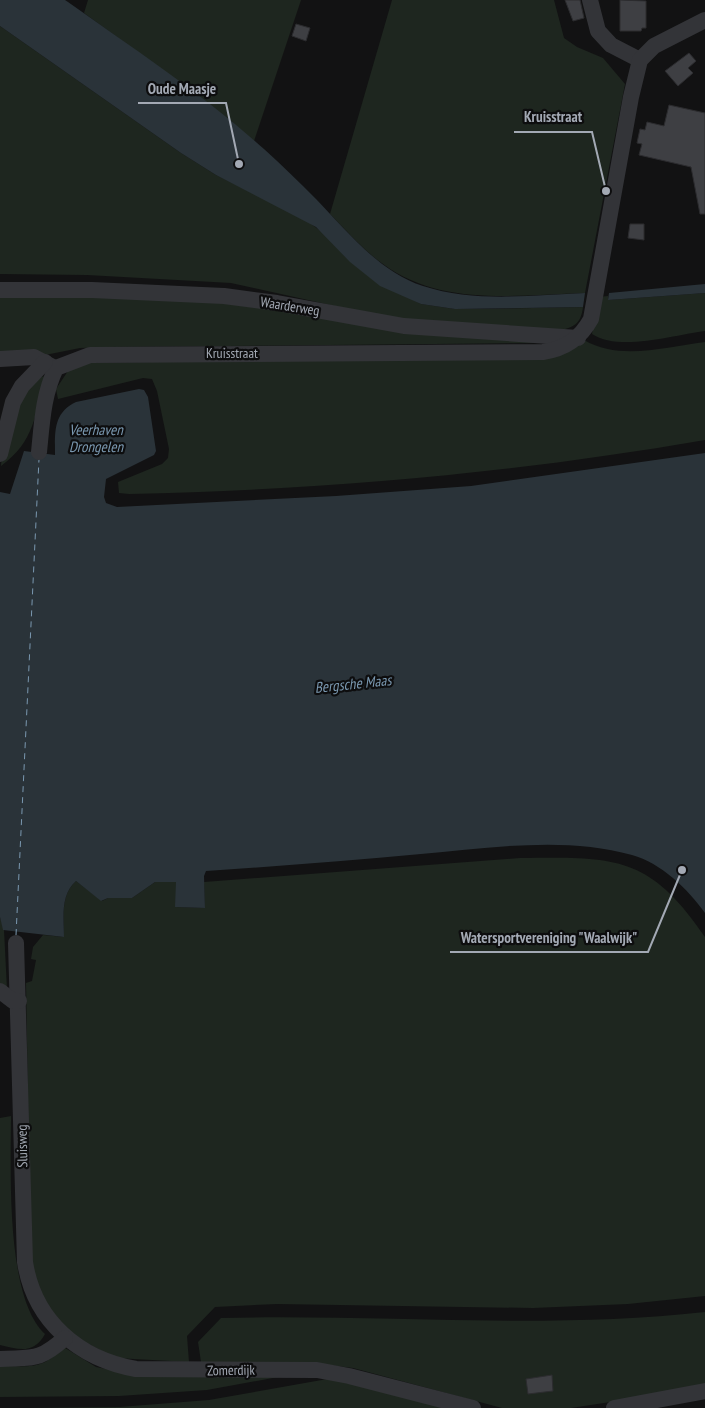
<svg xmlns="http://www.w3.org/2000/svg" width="705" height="1408" viewBox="0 0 705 1408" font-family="'PT Sans Narrow',sans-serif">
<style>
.green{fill:#1e261f}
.water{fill:#2a3339}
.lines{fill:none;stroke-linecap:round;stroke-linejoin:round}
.ferry{stroke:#7a98b0;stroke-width:1;stroke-dasharray:6 5;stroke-linecap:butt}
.building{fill:#3e3f43;stroke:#2c2c2f}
.minor{stroke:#333438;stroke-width:16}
.labels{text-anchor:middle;stroke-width:4.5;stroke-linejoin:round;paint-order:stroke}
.street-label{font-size:14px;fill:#a3a9b4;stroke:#0d0d0e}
.water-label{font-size:15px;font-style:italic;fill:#7a98b0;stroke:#0d0d0e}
.leader{fill:none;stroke:#a3a9b4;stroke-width:2}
.callout-dot{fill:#a3a9b4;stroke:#0d0d0e;stroke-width:2}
.callout-label{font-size:15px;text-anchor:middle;font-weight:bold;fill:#a3a9b4;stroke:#0d0d0e;stroke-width:4.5;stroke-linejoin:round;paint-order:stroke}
</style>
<rect width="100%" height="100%" fill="#121213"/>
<!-- green -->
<g class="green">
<polygon points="88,0 301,0 254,141 184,86 84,13"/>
<path d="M392 0H554L564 38 577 47 603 58 625 84 585 293C517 295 441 307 383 264 363 250 347 231 330 214Z"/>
<path d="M0 26 181 153 216 175 302 217 406 296 421 304 455 309H485L583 307C581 322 576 327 561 330L389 318 231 283 87 275 0 274Z"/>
<polygon points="0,293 204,301 540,343 110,347 80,348 45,355 0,355"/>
<path d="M705 293V331C674 335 619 352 592 334L599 297 608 296V300Z"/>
<path d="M584 340C620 361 665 347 705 342V440C515 473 322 490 129 494L119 493 118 482 162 464 168 458 169 449 157 391 152 379 143 378 58 399 56 389 68 371 82 363 497 357Z"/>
<path d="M45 376C35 415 35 441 1 466 5 441 15 382 45 376Z"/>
<path d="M520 858C613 857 649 854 705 937V1296L628 1304 533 1308 277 1304 215 1307 187 1336 189 1362 115 1358 59 1328 31 1276 26 983 32 981 36 960 31 959 33 947 43 935 64 937C64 918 60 895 76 881L102 901 108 898H132L155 882H177L176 907 205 908 204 882Z"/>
<polygon points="0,917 4,930 7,989 0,983"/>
<path d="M11 1116C11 1169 5 1297 45 1334 34 1354 20 1350 0 1345V1118Z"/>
<path d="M705 1312V1385L650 1396 571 1408H502L353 1368 305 1362H201L198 1342 221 1318C382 1314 544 1330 705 1312Z"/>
<path d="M62 1346 96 1367 132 1374 289 1375 207 1390 119 1396 0 1397V1366C27 1366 45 1371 62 1346Z"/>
<polygon points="333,1378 444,1408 25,1408 119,1407 209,1400"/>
</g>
<!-- water -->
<g class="water">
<path d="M0 0H65L68 2C134 49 204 95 264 149 282 165 299 182 316 199 347 231 379 272 423 286 475 303 532 295 585 293L583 307 455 309 421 304 380 286 350 262 316 227 216 175 181 153 0 26Z"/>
<polygon points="705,284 705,293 608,300 609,293"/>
<path d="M139 389 144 390 148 397 156 451 154 455 106 479 104 497 106 503 117 507 336 496 471 486 705 453V913C688 889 661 863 632 855 565 836 489 848 421 854 350 861 278 866 206 871L204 876 205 908 175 907 176 882H155L132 898H108L101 901 76 881C60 895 64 918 64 937L3 930 0 917V492L10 494 24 451 55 455C55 432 53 413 76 402Z"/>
</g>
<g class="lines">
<!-- ferry -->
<polyline class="ferry" points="16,935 39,459"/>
</g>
<!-- building -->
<g class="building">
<polygon points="565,0 580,0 584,18 573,21"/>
<polygon points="620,0 646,1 646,28 642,28 641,31 620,31"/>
<polygon points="296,24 310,28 306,41 292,36"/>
<polygon points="689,53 696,61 688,68 693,73 678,86 665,71"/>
<polygon points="669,105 705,113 705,214 700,214 691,167 639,155 642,144 637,143 640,129 645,130 647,122 664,126"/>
<polygon points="630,224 644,224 644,240 628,238"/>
<polygon points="552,1375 553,1391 528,1394 526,1379"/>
</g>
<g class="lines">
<!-- minor -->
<g class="minor">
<polyline points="590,0 598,31 611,45 640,60"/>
<polyline points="0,290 92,290 224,296 277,303 404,326 578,338"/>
<polyline points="0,359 34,357 53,367"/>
<path d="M39 452C42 423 43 395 56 368L90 355 543 352C565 349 580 339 591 319L631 97 640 60 654 46 705 20"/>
<polyline points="0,454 13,402 22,386 45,362"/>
<path d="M16 943 25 1262C34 1321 79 1359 136 1369L317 1370 349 1376 473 1408"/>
<polyline points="0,991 13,1001 19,1001"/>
<path d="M0 1359C33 1357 38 1362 65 1338"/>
<polyline points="614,1408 705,1391"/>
</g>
</g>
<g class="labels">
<!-- street labels -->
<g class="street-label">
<text transform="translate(290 306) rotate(9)" y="5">Waarderweg</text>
<text x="232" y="358">Kruisstraat</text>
<text transform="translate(22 1146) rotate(-91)" y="5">Sluisweg</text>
<text transform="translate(231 1370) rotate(-1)" y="5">Zomerdijk</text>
</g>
<!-- water labels -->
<g class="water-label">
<text x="96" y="435">Veerhaven<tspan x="96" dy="17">Drongelen</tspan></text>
<text transform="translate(353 684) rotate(-6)" y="5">Bergsche Maas</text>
</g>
</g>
<!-- callouts -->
<path class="leader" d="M239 164L226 103H138M606 191L592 132H514M682 870L648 952H450"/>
<g class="callout-dot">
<circle cx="239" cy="164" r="5"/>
<circle cx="606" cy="191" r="5"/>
<circle cx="682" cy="870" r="5"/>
</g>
<g class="callout-label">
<text x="182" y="94">Oude Maasje</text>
<text x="553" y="122">Kruisstraat</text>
<text x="549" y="943">Watersportvereniging "Waalwijk"</text>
</g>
</svg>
